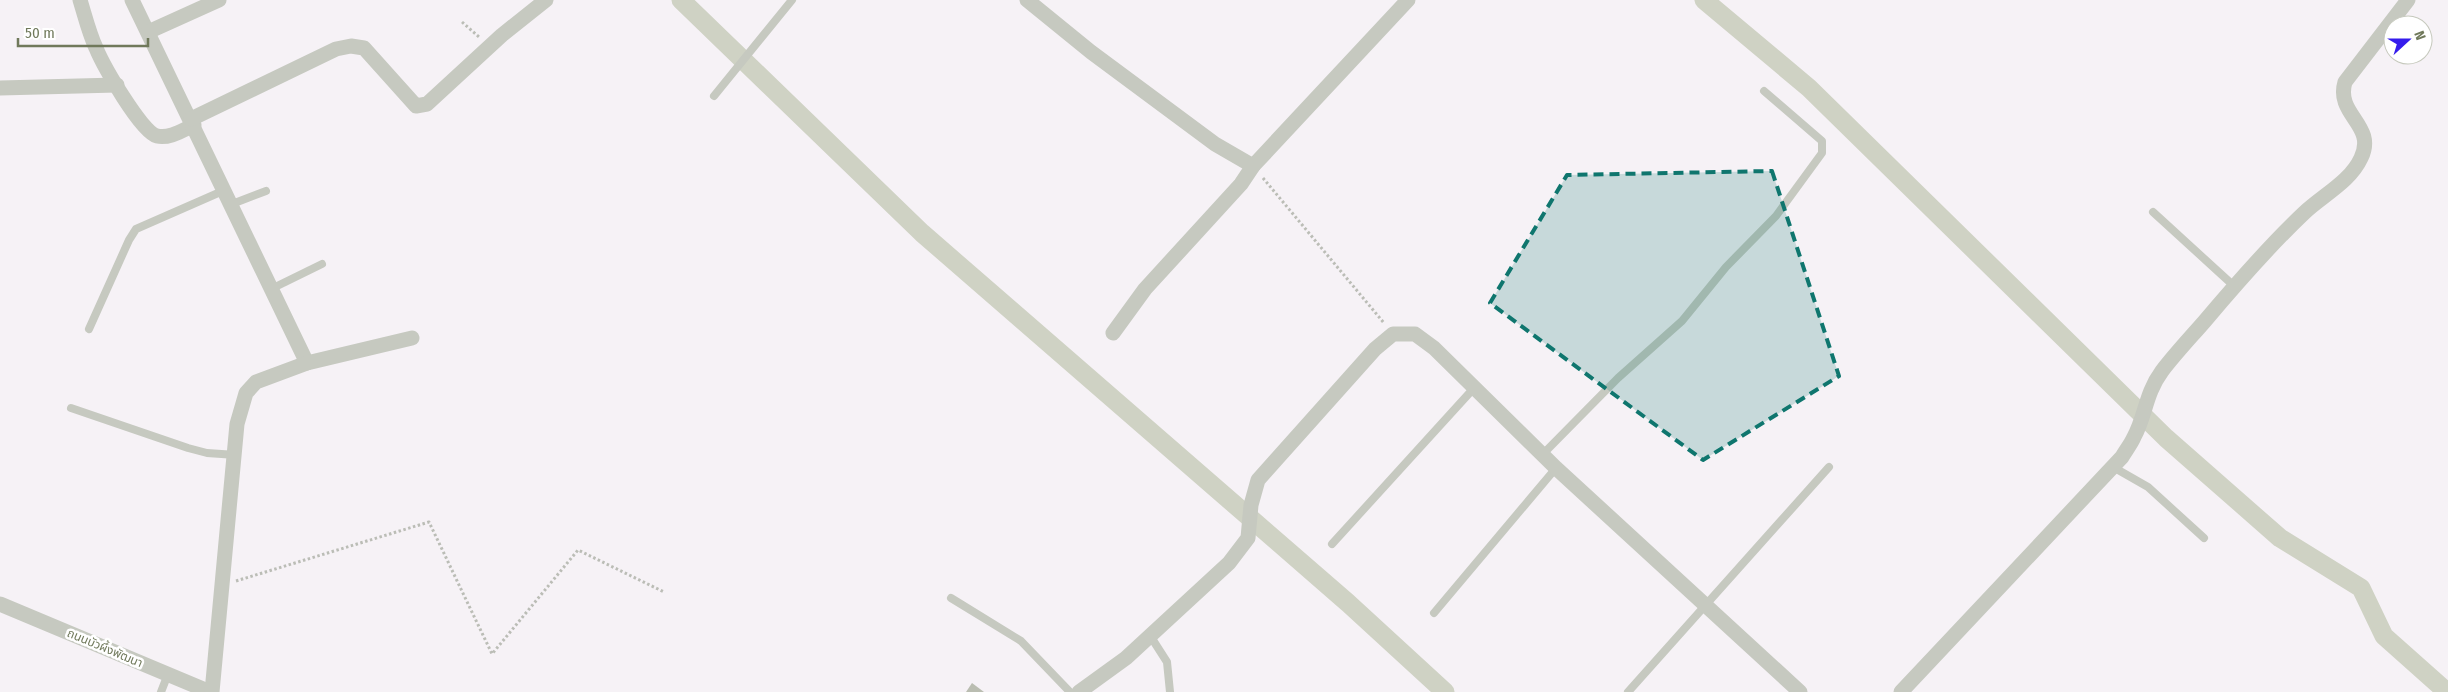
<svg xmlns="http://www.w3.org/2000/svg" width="2448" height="692" viewBox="0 0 2448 692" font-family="'Fira Sans Condensed','Noto Sans Thai',sans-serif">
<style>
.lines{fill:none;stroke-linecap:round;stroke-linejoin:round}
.canal{stroke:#cfd2c4;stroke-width:19}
.building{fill:#babdb1}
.path{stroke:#bbbdb6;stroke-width:3;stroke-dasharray:2.5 2.5;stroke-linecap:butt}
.lane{stroke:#c6c9c0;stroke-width:8}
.street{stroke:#c6c9c0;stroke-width:15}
.marked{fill:#0f766e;fill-opacity:0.2;stroke:#0f766e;stroke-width:4;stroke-dasharray:10 6;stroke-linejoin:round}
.labels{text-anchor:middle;stroke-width:5;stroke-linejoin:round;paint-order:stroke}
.street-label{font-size:12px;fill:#70795b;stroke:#fff}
</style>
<rect width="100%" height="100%" fill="#f6f2f6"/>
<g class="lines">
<!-- canal -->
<g class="canal">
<polyline points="681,0 922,233 1348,603 1445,692"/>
<polyline points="1704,0 1809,88 2166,438 2280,538 2361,588 2384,636 2447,692"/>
</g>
</g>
<!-- building -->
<polygon class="building" points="972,683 984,692 966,692"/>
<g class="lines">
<!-- path -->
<g class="path">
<polyline points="462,22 479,37"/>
<polyline points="1263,178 1384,323"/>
<polyline points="236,581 429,522 492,654 578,550 664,592"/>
</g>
<!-- lane -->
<g class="lane">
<polyline points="714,96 792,0"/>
<polyline points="232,204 266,191"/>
<polyline points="2153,212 2234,286"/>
<polyline points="271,289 322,264"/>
<polyline points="89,329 129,240 136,229 225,190"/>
<polyline points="71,408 188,448 207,453 236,455"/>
<polyline points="1542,455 1618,378 1682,321 1726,267 1776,216 1822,153 1822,141 1764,91"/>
<polyline points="2113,467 2148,487 2204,538"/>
<polyline points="1332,544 1474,388"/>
<polyline points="951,598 1021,641 1070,692"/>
<polyline points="1434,613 1556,468"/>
<polyline points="1151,637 1167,662 1170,692"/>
<polyline points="161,692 168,674"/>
<polyline points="1628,692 1829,467"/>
</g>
<!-- street -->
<g class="street">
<path d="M80 0C85 16 89 33 96 48 103 65 141 132 157 136 169 139 183 130 194 125"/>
<polyline points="132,0 307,363"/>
<polyline points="1027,0 1091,52 1215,144 1253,166"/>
<polyline points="148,32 219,0"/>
<polyline points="0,88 117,85"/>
<polyline points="191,119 336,49 351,46 364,48 416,106 427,104 502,35 546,0"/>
<polyline points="1113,333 1145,289 1241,184 1253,166 1408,0"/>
<polyline points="0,604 210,692"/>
<polyline points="212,692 237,424 246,393 256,382 307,363 412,338"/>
<polyline points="1079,692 1126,658 1229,563 1248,538 1251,505 1258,480 1375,349 1393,334 1415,334 1434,348 1556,468 1800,692"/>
<path d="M1901 692 2122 457C2126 450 2131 444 2134 437 2146 415 2145 394 2162 371 2175 354 2190 338 2204 322 2236 284 2268 247 2304 213 2323 195 2350 182 2361 158 2377 125 2335 115 2345 82L2408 0"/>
</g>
</g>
<!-- marked area -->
<path class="marked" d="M1772 171 1839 376 1703 460 1490 303 1567 175Z"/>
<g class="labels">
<!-- street labels -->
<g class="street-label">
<text transform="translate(105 648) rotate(23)" y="4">ถนนบัวผึ้งพัฒนา</text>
</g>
</g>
<!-- north arrow -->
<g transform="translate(2408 40) rotate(69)"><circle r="24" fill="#ffffff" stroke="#c6c9bd"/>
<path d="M0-4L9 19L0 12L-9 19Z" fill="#351cec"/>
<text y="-8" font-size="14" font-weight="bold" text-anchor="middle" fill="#70795b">N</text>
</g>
<!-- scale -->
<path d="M18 38v8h130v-8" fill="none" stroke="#70795b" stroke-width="2.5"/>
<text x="25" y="38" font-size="15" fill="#70795b" stroke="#ffffff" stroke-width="4" paint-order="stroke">50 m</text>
</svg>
